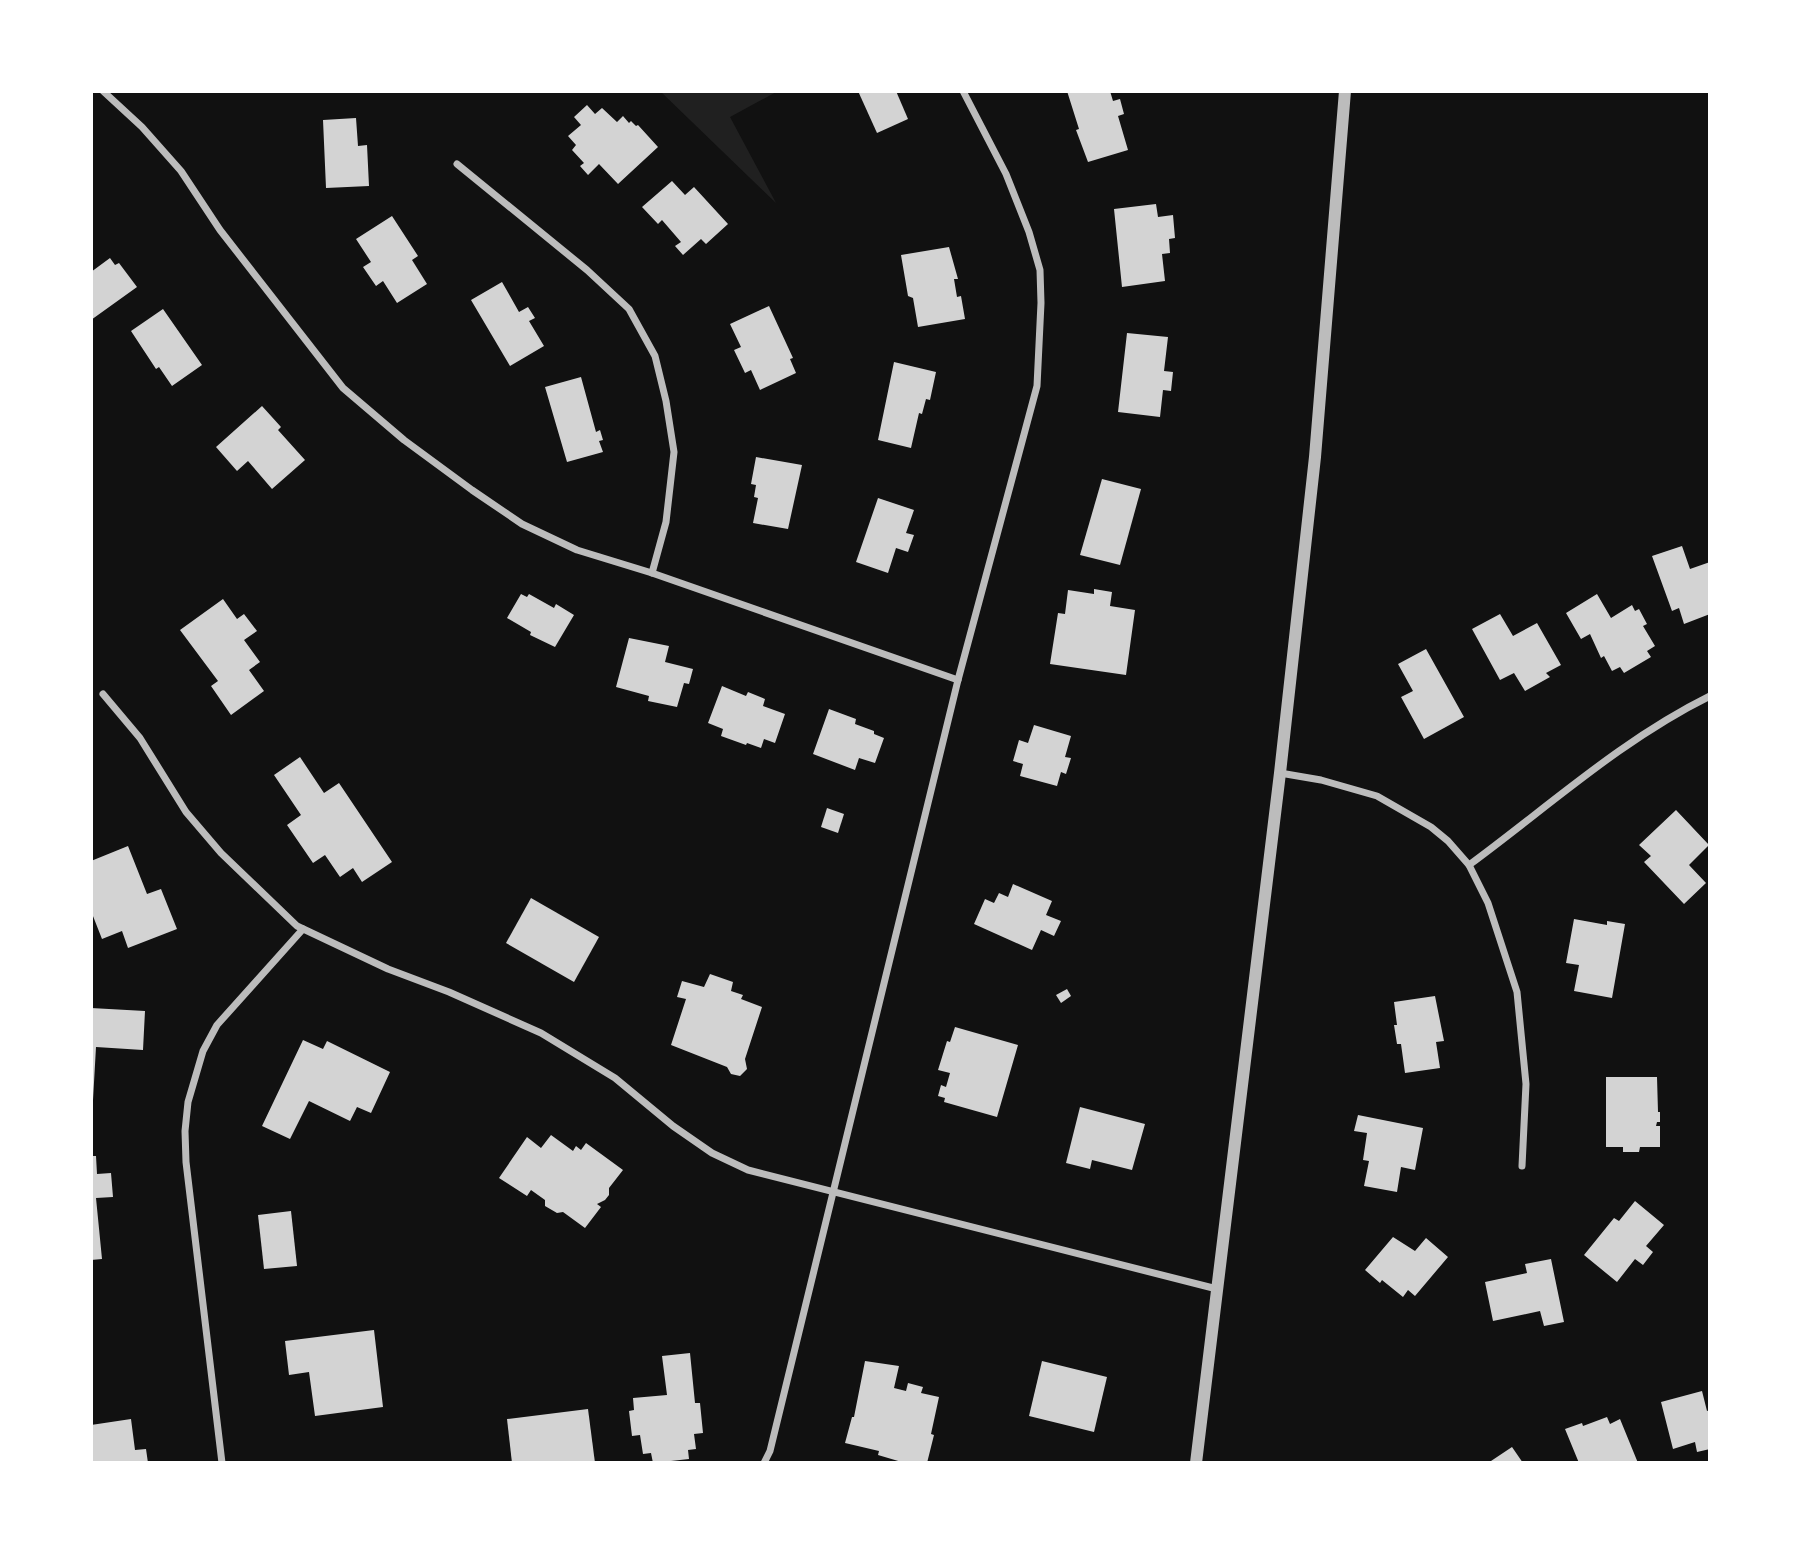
<svg xmlns="http://www.w3.org/2000/svg" width="1801" height="1554" viewBox="0 0 1801 1554" font-family="Raleway,sans-serif">
<style>
.green{fill:#202020}
.building{fill:#d3d3d3}
.lines{fill:none;stroke-linecap:round;stroke-linejoin:round}
.minor{stroke:#bcbcbc;stroke-width:7}
.tertiary{stroke:#bcbcbc;stroke-width:12}
</style>
<rect width="100%" height="100%" fill="#111"/>
<!-- green -->
<polygon class="green" points="660,91 778,91 730,117 776,203"/>
<!-- building -->
<g class="building">
<polygon points="858,91 896,91 908,119 877,133"/>
<polygon points="1067,91 1110,91 1113,101 1120,99 1124,114 1118,116 1128,150 1088,162 1076,130 1079,129"/>
<polygon points="587,105 595,114 602,108 617,122 623,116 629,123 631,121 636,126 638,125 658,147 618,184 599,164 588,175 580,166 584,163 572,150 576,145 568,136 581,125 574,117"/>
<polygon points="356,118 358,146 367,145 369,186 326,188 323,120"/>
<polygon points="672,181 685,195 694,187 728,224 706,244 701,239 683,255 675,246 681,242 662,220 658,224 642,207"/>
<polygon points="1156,204 1158,217 1173,215 1175,238 1169,239 1170,253 1162,254 1165,281 1122,287 1114,209"/>
<polygon points="392,216 418,256 412,260 427,284 397,303 383,281 376,286 363,267 371,262 356,239"/>
<polygon points="949,247 958,279 954,279 957,297 961,296 965,319 918,327 913,298 908,296 901,255"/>
<polygon points="110,258 115,265 119,263 137,287 91,320 91,272"/>
<polygon points="502,282 519,312 528,307 535,318 529,321 544,346 510,366 471,300"/>
<polygon points="769,306 793,358 790,359 796,373 760,390 751,370 745,373 734,350 741,347 730,324"/>
<polygon points="163,309 202,365 172,386 159,367 156,369 131,331"/>
<polygon points="1127,333 1168,337 1164,371 1173,372 1171,391 1163,390 1160,417 1118,412"/>
<polygon points="894,362 936,372 930,400 926,399 922,414 919,413 911,448 878,440"/>
<polygon points="581,377 596,432 600,430 603,440 599,441 603,452 567,462 545,387"/>
<polygon points="262,406 281,427 278,430 305,460 272,489 248,461 237,471 216,447"/>
<polygon points="756,457 802,465 788,529 753,523 758,498 754,497 756,485 751,484"/>
<polygon points="1102,479 1141,489 1120,565 1080,555"/>
<polygon points="878,498 914,510 906,533 914,535 908,552 896,548 888,573 856,562"/>
<polygon points="1682,546 1690,569 1710,562 1710,614 1684,624 1679,608 1672,611 1652,556"/>
<polygon points="1094,589 1112,592 1110,606 1135,610 1126,675 1050,664 1058,613 1065,614 1068,590 1094,594"/>
<polygon points="521,594 527,597 529,594 554,608 556,604 574,615 555,647 530,635 531,632 507,618"/>
<polygon points="1597,594 1611,618 1632,605 1635,611 1639,609 1647,624 1643,626 1655,646 1647,651 1651,657 1624,673 1620,667 1612,671 1604,656 1601,658 1590,634 1581,639 1566,613"/>
<polygon points="223,599 237,619 244,614 257,631 244,640 260,662 249,670 264,691 231,715 211,686 218,681 180,630"/>
<polygon points="1500,614 1513,636 1537,623 1561,665 1546,673 1550,677 1525,691 1514,673 1500,680 1472,629"/>
<polygon points="629,638 669,646 665,662 693,669 689,684 684,683 677,707 648,701 649,696 616,687"/>
<polygon points="1426,649 1464,717 1424,739 1401,697 1413,691 1398,664"/>
<polygon points="722,686 746,696 748,692 765,699 763,706 785,714 775,743 764,739 761,748 747,743 746,745 721,736 723,729 708,723"/>
<polygon points="829,709 856,719 855,724 874,731 874,734 884,738 875,763 859,758 855,770 813,754"/>
<polygon points="1034,725 1071,736 1065,757 1071,758 1066,774 1061,772 1057,786 1020,776 1023,764 1013,761 1019,740 1028,743"/>
<polygon points="300,757 324,793 339,783 392,862 362,882 353,868 340,877 325,855 313,863 287,825 301,815 274,775"/>
<polygon points="827,808 844,814 838,833 821,827"/>
<polygon points="1676,810 1709,845 1689,865 1706,883 1684,904 1644,862 1651,856 1639,845"/>
<polygon points="128,846 147,894 161,889 177,929 128,948 122,931 102,939 91,911 91,861"/>
<polygon points="1013,884 1052,901 1046,915 1061,921 1054,936 1041,930 1032,950 974,924 985,899 994,903 999,893 1008,897"/>
<polygon points="531,898 599,937 574,982 506,943"/>
<polygon points="1574,919 1607,925 1607,921 1625,924 1612,998 1574,991 1579,965 1566,963"/>
<polygon points="710,974 733,982 731,991 743,995 741,999 762,1007 745,1059 747,1069 740,1076 731,1074 727,1067 671,1045 686,999 677,997 682,981 704,987"/>
<polygon points="1067,989 1071,996 1061,1003 1056,995"/>
<polygon points="1435,996 1444,1041 1436,1042 1440,1068 1405,1073 1401,1044 1397,1044 1394,1025 1397,1025 1394,1002"/>
<polygon points="91,1008 145,1011 143,1050 96,1047 93,1100 91,1099"/>
<polygon points="955,1027 1018,1045 997,1117 944,1102 945,1098 938,1096 941,1085 946,1087 950,1073 938,1070 947,1041 950,1042"/>
<polygon points="303,1040 323,1049 327,1041 390,1072 371,1113 357,1107 350,1121 309,1101 290,1139 262,1126"/>
<polygon points="1606,1077 1657,1077 1658,1112 1660,1112 1660,1122 1657,1122 1656,1126 1660,1126 1660,1147 1640,1147 1639,1152 1623,1152 1623,1147 1606,1147"/>
<polygon points="1080,1107 1145,1124 1132,1170 1092,1160 1090,1169 1066,1163"/>
<polygon points="1358,1115 1423,1128 1415,1170 1401,1167 1397,1192 1364,1186 1369,1161 1363,1160 1367,1133 1354,1131"/>
<polygon points="551,1135 573,1151 576,1146 581,1150 586,1143 623,1170 609,1188 609,1195 605,1200 597,1204 601,1207 585,1228 563,1212 557,1213 545,1206 545,1200 531,1190 527,1196 499,1178 527,1137 541,1148"/>
<polygon points="91,1156 96,1156 97,1174 111,1173 113,1197 96,1198 102,1259 91,1260"/>
<polygon points="1635,1201 1664,1225 1646,1246 1653,1252 1643,1265 1635,1259 1617,1282 1584,1255 1614,1218 1619,1221"/>
<polygon points="291,1211 297,1266 264,1269 258,1215"/>
<polygon points="1393,1237 1415,1251 1426,1238 1448,1257 1415,1296 1408,1290 1403,1297 1382,1280 1380,1283 1365,1270"/>
<polygon points="1551,1259 1564,1322 1544,1326 1540,1311 1493,1321 1485,1282 1527,1273 1525,1264"/>
<polygon points="374,1330 383,1407 315,1416 309,1372 289,1375 285,1341"/>
<polygon points="690,1353 695,1403 700,1403 703,1433 694,1434 696,1449 688,1450 689,1459 653,1463 651,1453 643,1454 640,1435 632,1436 629,1411 634,1410 633,1398 667,1395 662,1356"/>
<polygon points="865,1361 899,1366 894,1388 906,1391 908,1383 923,1387 921,1393 939,1397 931,1434 934,1435 927,1463 905,1463 878,1455 879,1451 845,1443 852,1417 854,1417"/>
<polygon points="1042,1361 1107,1377 1094,1432 1029,1416"/>
<polygon points="1702,1391 1707,1411 1710,1410 1710,1449 1697,1452 1695,1442 1673,1449 1661,1402"/>
<polygon points="588,1409 595,1463 512,1463 507,1419"/>
<polygon points="1607,1417 1610,1424 1620,1419 1638,1463 1579,1463 1565,1429 1582,1423 1583,1426"/>
<polygon points="131,1419 135,1450 146,1449 148,1463 91,1463 91,1425"/>
<polygon points="1512,1447 1523,1463 1488,1463"/>
</g>
<g class="lines">
<!-- minor -->
<g class="minor">
<polyline points="103,91 142,127 181,171 220,230 343,388 404,440 472,490 522,524 577,550 652,573 958,680"/>
<polyline points="457,164 587,270 629,309 655,356 666,401 674,452 666,522 652,573"/>
<polyline points="103,694 140,738 186,812 221,853 297,926 388,969 449,992 541,1033 615,1078 673,1126 712,1153 748,1170 1217,1289"/>
<polyline points="1280,773 1321,780 1377,796 1431,827 1448,841 1469,865 1488,903 1517,992 1526,1084 1522,1166"/>
<path d="M1469 865C1548 807 1621 740 1710 696"/>
<polyline points="222,1463 186,1162 185,1131 188,1102 203,1051 217,1025 303,929"/>
<polyline points="764,1463 770,1451 958,680 1037,386 1041,303 1040,270 1029,232 1006,174 963,91"/>
</g>
<!-- tertiary -->
<polyline class="tertiary" points="1196,1463 1280,773 1315,457 1345,91"/>
</g>
<!-- border -->
<rect width="1801" height="1554" fill="none" stroke="#ffffff" stroke-width="186"/>
</svg>
